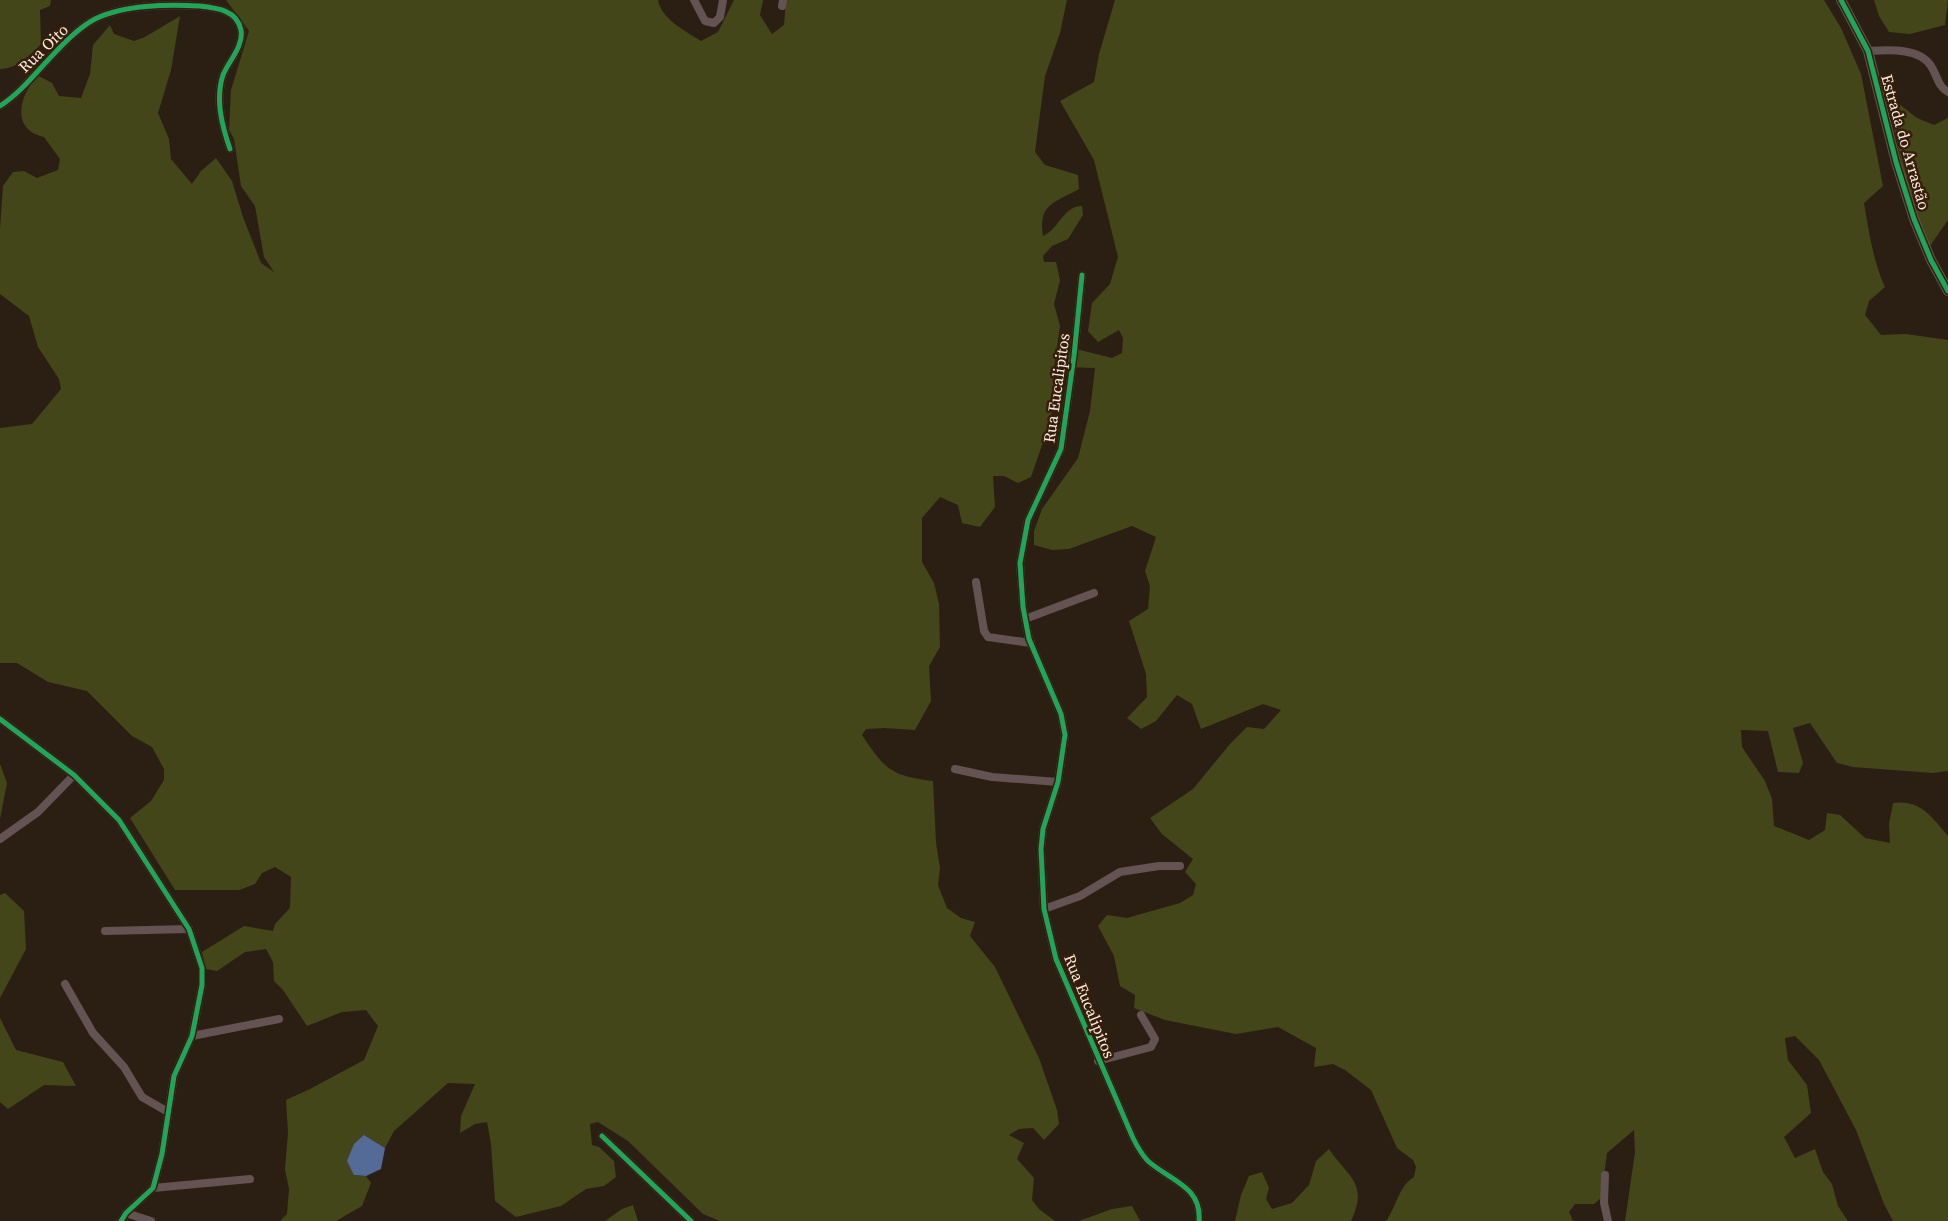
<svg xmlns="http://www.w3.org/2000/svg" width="1948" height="1221" viewBox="0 0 1948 1221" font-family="'Source Serif 4',serif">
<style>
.green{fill:#434618}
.water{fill:#546b98}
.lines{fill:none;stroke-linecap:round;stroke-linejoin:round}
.minor{stroke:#635352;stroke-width:8}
.tertiary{stroke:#635352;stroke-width:10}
.cycleway-casing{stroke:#351e0a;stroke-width:8}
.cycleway{stroke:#20a55d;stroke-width:5}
.labels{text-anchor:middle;stroke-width:5;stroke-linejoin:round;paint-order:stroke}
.street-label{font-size:16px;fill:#fdece0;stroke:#351e0a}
</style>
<rect width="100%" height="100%" fill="#2b1f14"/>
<!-- green -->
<g class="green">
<path d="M0 0H51L50 6 40 10 41 44C28 57 18 68 0 69Z"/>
<path d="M226 0H658C661 19 687 32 701 41L718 32 734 0H763L760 15 772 34 784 25 786 0H1067L1060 33 1045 76 1035 152 1045 165 1078 175 1079 189C1054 203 1038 204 1043 236 1059 229 1063 206 1082 206L1083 215 1068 239 1052 246 1043 256 1044 262H1056L1060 280 1054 304 1060 326 1054 368V395L1050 422 1031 477 1018 483 1004 476H993L995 507 980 527 962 523 958 505 940 497 922 518V562L934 583 939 604 940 647 929 666 931 701 915 730 884 728 866 729 862 735C885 770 892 776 933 781L936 843 940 868 938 885 947 908 961 918 975 922 970 936 995 967 1039 1058 1057 1110 1059 1124 1044 1140 1033 1128 1019 1129 1009 1135 1024 1143 1017 1159 1034 1178 1032 1200 1039 1209 1055 1221H720L703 1214 628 1141 598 1122 590 1124 592 1145 599 1147 614 1161 616 1177 604 1186 586 1189 561 1206 516 1217 495 1201 491 1144 487 1122 475 1124 460 1133 461 1116 475 1084 448 1083 394 1131 385 1148 364 1135 354 1175 366 1176 371 1183 362 1206 336 1221H280L287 1214 289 1189 285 1169 288 1133 286 1100 310 1089 364 1060 378 1026 366 1010 342 1012 307 1026 283 990 274 981 273 962 266 949 245 952 217 971 206 969 202 952 244 926 273 931 275 924 290 908 291 877 275 867 262 873 255 884 239 890H175L130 818 151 801 164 780V769L152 747 132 736 87 691 48 682 17 663H0V428L32 424 61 389 59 379 38 347 29 316 0 294V229L3 186 13 172 24 171 37 178 58 170 60 159 44 137C10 130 19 93 39 76L52 83 59 96 81 98 90 74 93 45 110 25 114 34 134 41 145 37 180 16 171 70 158 113 169 139 171 159 192 184 201 171 216 158 232 181 243 217 261 263 274 272 264 257 255 206 241 186 234 139 229 130 231 90 249 31Z"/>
<path d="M1115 0H1824L1841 28 1861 74 1883 186 1864 203C1869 232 1873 261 1885 287L1869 301 1865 315 1881 335 1906 334 1948 340V771L1933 773 1853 767 1837 763 1810 723 1793 728 1803 763 1799 773 1778 772 1768 731 1741 730 1742 747 1765 781 1772 799 1774 826 1809 840 1825 830 1827 813 1840 815 1865 838 1890 843 1889 824 1893 803C1920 799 1932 817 1948 836V1221H1893L1884 1204 1856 1130 1819 1060 1795 1036 1785 1038 1788 1060 1807 1085 1811 1113 1784 1137 1795 1158 1815 1149 1823 1172 1832 1184 1838 1206 1848 1221H1625L1635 1152 1634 1130 1607 1153 1601 1198 1594 1204H1575L1569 1212 1573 1221H1386C1396 1208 1399 1185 1414 1177L1416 1167 1413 1160 1397 1148 1371 1090 1345 1070 1333 1064 1314 1067 1316 1048 1278 1027 1236 1034 1165 1020 1134 1008 1135 995 1120 986 1114 956 1098 926 1107 915 1127 918 1180 903 1193 895 1196 884 1185 872 1193 859 1162 834 1150 818 1193 789 1230 744 1247 727 1264 729 1281 710 1263 704 1201 729 1192 704 1177 695 1156 721 1141 729 1127 718 1147 697 1146 674 1129 621 1148 609 1150 586 1145 571 1156 537 1132 526 1069 549 1052 550 1034 545V531L1042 509 1078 458 1090 411 1095 368 1067 367 1069 352 1080 350 1112 358 1122 353 1123 338 1119 330 1098 342 1088 331 1092 303 1110 284 1118 257 1094 160 1060 101 1094 82 1099 54Z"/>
<polygon points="1874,0 1948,0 1945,25 1910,34 1889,32 1879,16"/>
<path d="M1894 100 1917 118 1934 125 1948 118V220L1930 246C1908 200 1899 150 1888 101Z"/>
<polygon points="0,764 7,783 0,819"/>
<polygon points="5,893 24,911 26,949 0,998 0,895"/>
<polygon points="0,1018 16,1050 63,1062 76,1086 44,1085 8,1109 0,1102"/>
<path d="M1329 1149C1348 1177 1369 1183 1351 1221H1235L1241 1195 1249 1176 1262 1172 1269 1188 1266 1199 1272 1209 1292 1203 1309 1185 1316 1161Z"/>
<polygon points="633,1205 638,1221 605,1221 622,1209"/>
<polygon points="1132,1206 1140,1221 1079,1221 1112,1209"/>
</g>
<!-- water -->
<polygon class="water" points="364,1135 385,1148 381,1169 366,1176 354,1175 347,1161 354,1144"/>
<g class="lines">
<!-- minor -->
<g class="minor">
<polyline points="694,0 705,21 714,23 720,17 723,0"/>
<polyline points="782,6 783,0"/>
<path d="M1868 51C1886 50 1919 47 1931 66 1937 75 1938 87 1948 92"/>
<path d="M0 106C19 94 34 75 49 59 62 45 78 28 95 19 123 5 168 4 199 6 217 8 237 10 241 30 244 46 228 62 223 75 215 99 222 126 230 149"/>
<path d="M1082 275 1074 356 1061 449 1028 520 1020 563 1023 607 1029 639 1061 714 1065 735 1058 782 1043 829 1041 849 1044 909 1056 959 1133 1138C1137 1146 1141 1154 1148 1161 1169 1180 1202 1186 1199 1221"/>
<polyline points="976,582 984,631 988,637 1031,643"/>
<polyline points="1025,619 1094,593"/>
<polyline points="0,719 74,775 119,820 189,929 202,968 202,985 192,1036 174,1076 162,1154 153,1188 126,1213 121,1221"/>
<polyline points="955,769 992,777 1058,782"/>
<polyline points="0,839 38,812 74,775"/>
<polyline points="1044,909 1080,896 1120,872 1159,866 1180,866"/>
<polyline points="105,931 189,929"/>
<polyline points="65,984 93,1033 124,1067 142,1097 168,1112"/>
<polyline points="192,1036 279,1019"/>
<polyline points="1098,1061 1151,1047 1155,1039 1141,1015"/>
<polyline points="602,1136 691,1221"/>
<polyline points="1605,1175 1604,1203 1608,1221"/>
<polyline points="153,1188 250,1179"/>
<polyline points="126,1213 151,1221"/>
</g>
<!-- tertiary -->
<polyline class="tertiary" points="1841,0 1868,51 1896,162 1914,219 1931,260 1948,291"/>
<!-- cycleway casing -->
<g class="cycleway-casing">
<g id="cycleway">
<polyline points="1841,0 1868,51 1896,162 1914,219 1931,260 1948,291"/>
<path d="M0 106C19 94 34 75 49 59 62 45 78 28 95 19 123 5 168 4 199 6 217 8 237 10 241 30 244 46 228 62 223 75 215 99 222 126 230 149"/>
<path d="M1082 275 1074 356 1061 449 1028 520 1020 563 1023 607 1029 639 1061 714 1065 735 1058 782 1043 829 1041 849 1044 909 1056 959 1133 1138C1137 1146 1141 1154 1148 1161 1169 1180 1202 1186 1199 1221"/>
<polyline points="0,719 74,775 119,820 189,929 202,968 202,985 192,1036 174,1076 162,1154 153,1188 126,1213 121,1221"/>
<polyline points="602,1136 691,1221"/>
</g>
</g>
<!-- cycleway -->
<use href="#cycleway" class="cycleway"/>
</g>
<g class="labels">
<!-- street labels -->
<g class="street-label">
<text transform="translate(43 48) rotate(-44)" y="6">Rua Oito</text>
<text transform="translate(1906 142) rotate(74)" y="6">Estrada do Arrastão</text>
<text transform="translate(1056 388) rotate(-82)" y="6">Rua Eucalipitos</text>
<text transform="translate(1090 1006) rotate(68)" y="6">Rua Eucalipitos</text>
</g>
</g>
</svg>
